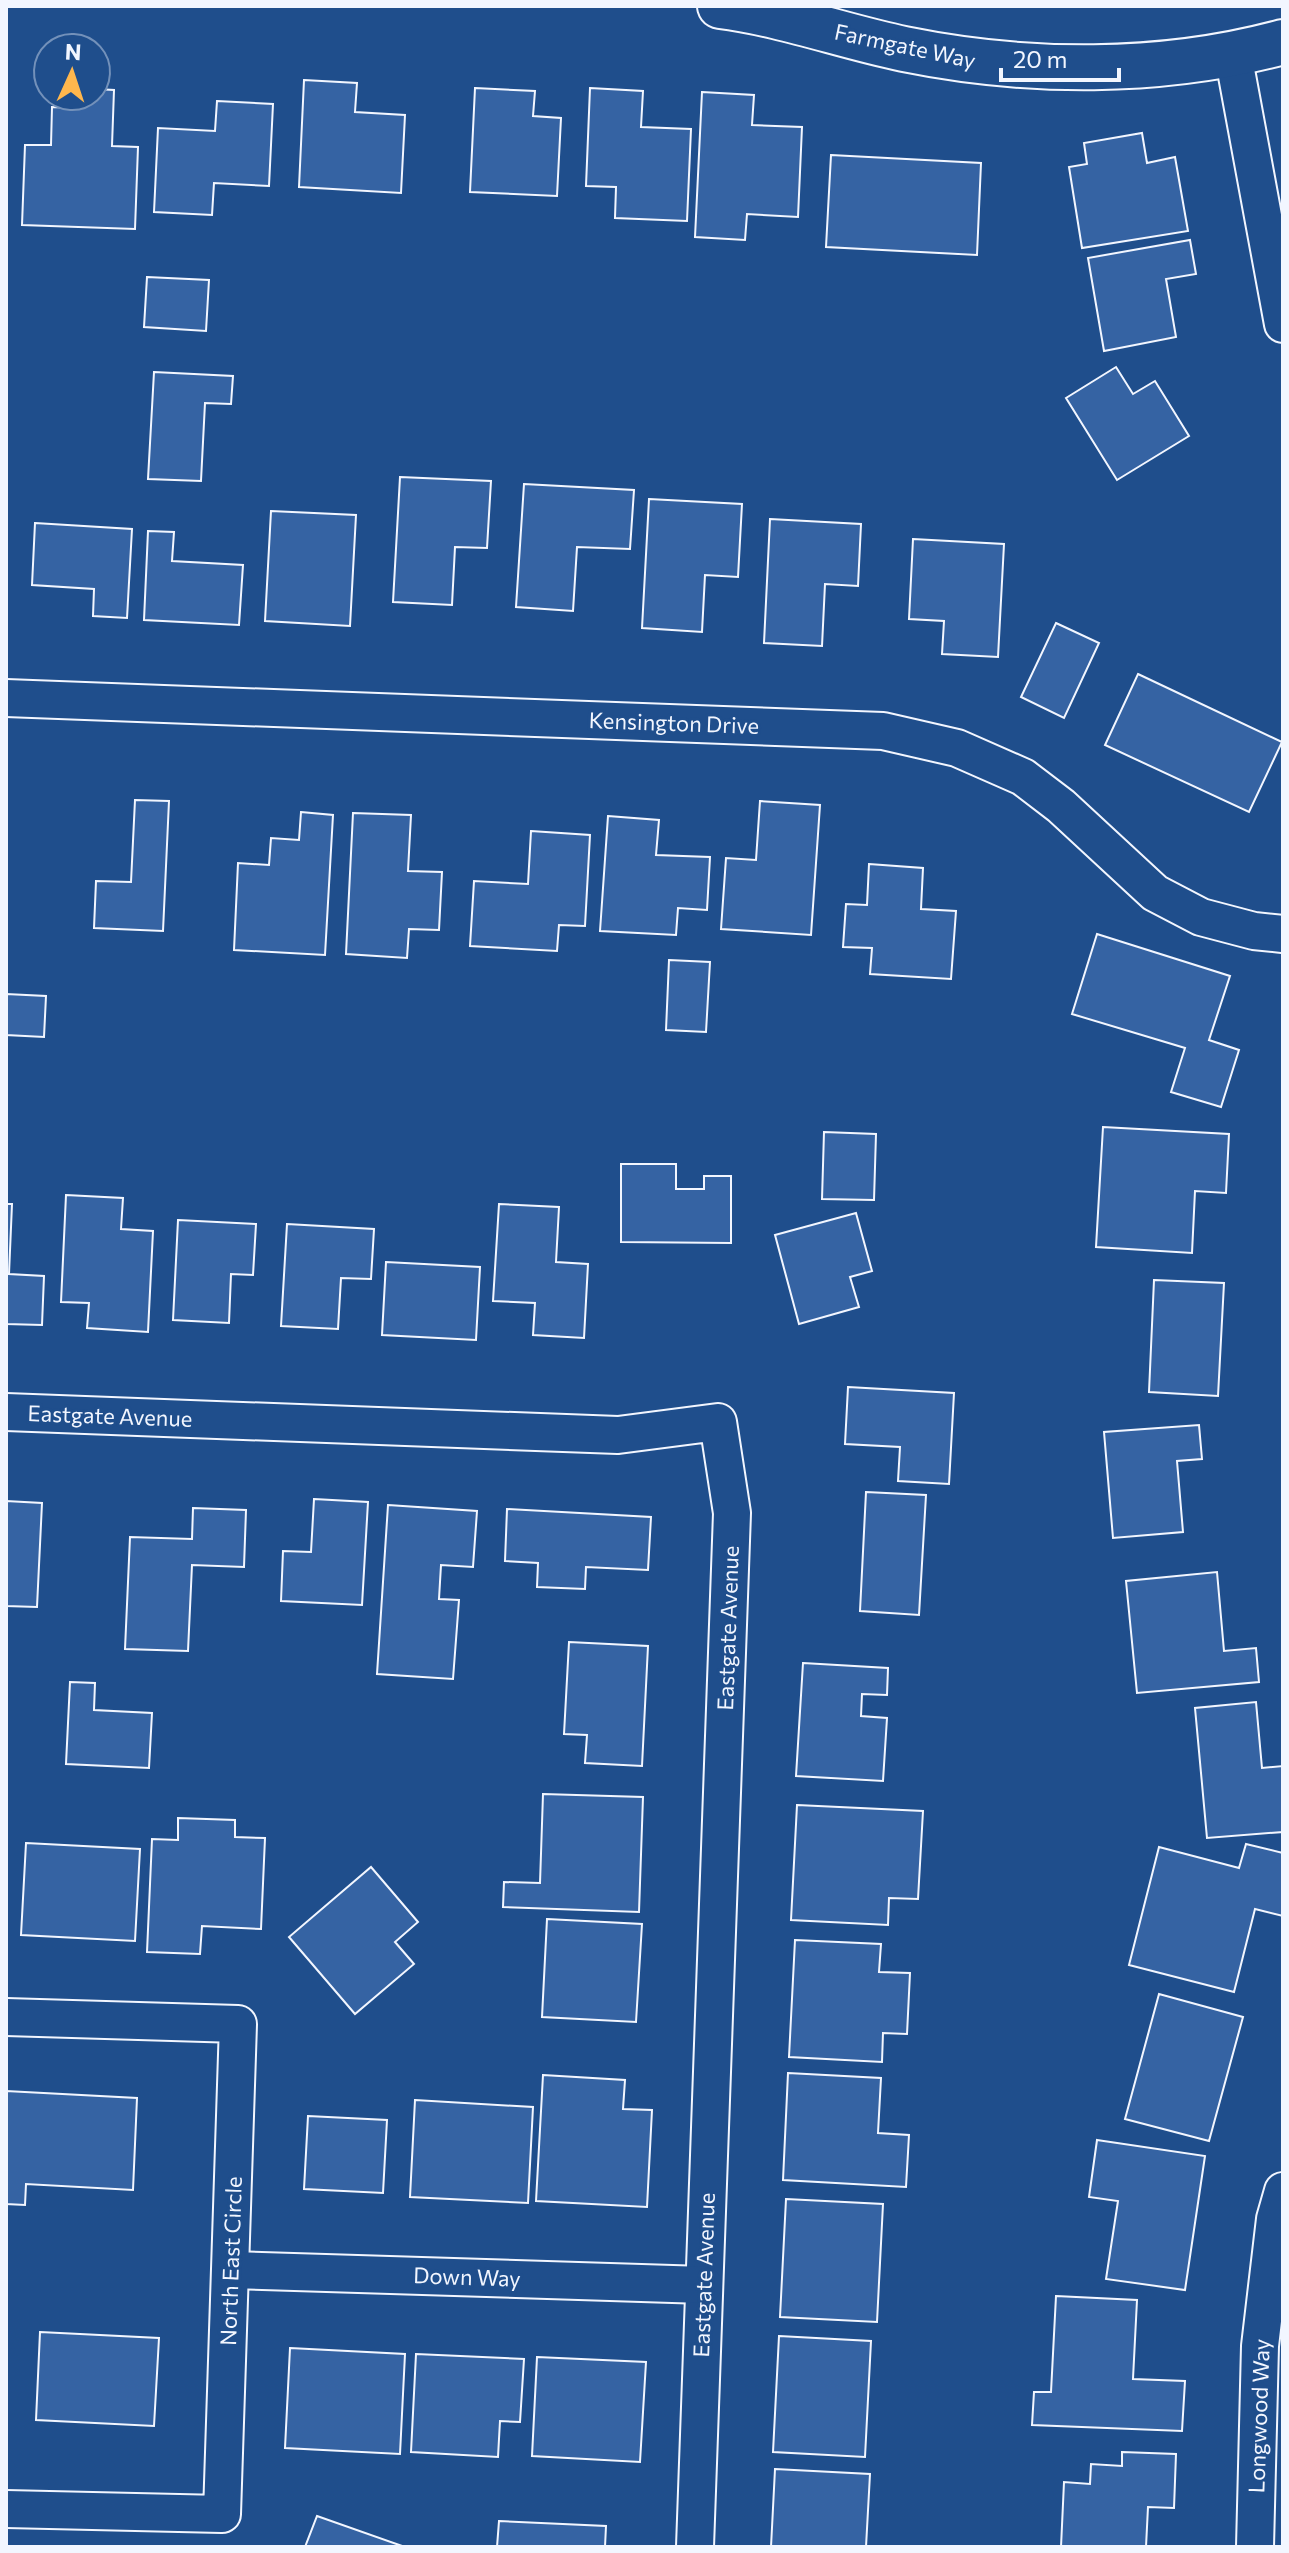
<svg xmlns="http://www.w3.org/2000/svg" width="1289" height="2553" viewBox="0 0 1289 2553" font-family="Commissioner,sans-serif">
<style>
.building{fill:#3563a3;stroke:#f2f6ff;stroke-width:2}
.lines{fill:none;stroke-linecap:round;stroke-linejoin:round}
.minor-casing{stroke:#f2f6ff;stroke-width:40}
.tertiary-casing{stroke:#f2f6ff;stroke-width:48}
.minor{stroke:#1f4e8c;stroke-width:36}
.tertiary{stroke:#1f4e8c;stroke-width:44}
.labels{text-anchor:middle;stroke-width:6;stroke-linejoin:round;paint-order:stroke}
.street-label{font-size:22px;fill:#f2f6ff;stroke:#1f4e8c}
</style>
<rect width="100%" height="100%" fill="#1f4e8c"/>
<!-- building -->
<g class="building">
<polygon points="304,80 357,83 355,112 405,115 401,193 299,187"/>
<polygon points="475,88 535,91 533,116 561,118 557,196 470,192"/>
<polygon points="590,88 643,91 641,127 691,129 687,221 615,218 616,187 586,186"/>
<polygon points="96,89 114,90 112,146 138,147 135,229 22,225 25,145 51,145 52,107 84,108 84,96 96,96"/>
<polygon points="702,92 754,95 752,125 802,127 798,217 747,214 745,240 695,237"/>
<polygon points="217,101 273,104 269,186 214,183 212,215 154,212 158,128 215,131"/>
<polygon points="1142,133 1147,163 1175,157 1188,231 1082,248 1069,167 1087,164 1084,143"/>
<polygon points="831,155 981,163 977,255 826,247"/>
<polygon points="1190,240 1196,274 1166,279 1176,337 1104,351 1088,258"/>
<polygon points="147,277 209,280 206,331 144,327"/>
<polygon points="1116,367 1133,394 1155,381 1189,436 1117,480 1066,398"/>
<polygon points="154,372 233,376 231,404 205,403 201,481 148,479"/>
<polygon points="400,477 491,481 487,548 455,547 452,605 393,602"/>
<polygon points="524,484 634,490 630,549 577,547 573,611 516,607"/>
<polygon points="649,499 742,504 738,577 705,575 702,632 642,628"/>
<polygon points="271,511 356,515 350,626 265,621"/>
<polygon points="770,519 861,524 858,586 825,584 822,646 764,643"/>
<polygon points="35,523 132,529 127,618 93,616 94,589 32,585"/>
<polygon points="148,531 174,532 172,561 243,565 239,625 144,620"/>
<polygon points="913,539 1004,544 998,657 942,654 944,621 909,619"/>
<polygon points="1056,623 1099,643 1064,718 1021,697"/>
<polygon points="1138,674 1282,742 1249,812 1105,745"/>
<polygon points="135,800 169,801 163,931 94,928 96,881 131,882"/>
<polygon points="760,801 820,805 811,935 721,929 726,858 756,860"/>
<polygon points="301,812 333,815 325,955 234,950 238,863 269,865 271,838 299,840"/>
<polygon points="353,813 411,815 408,871 442,872 439,930 409,929 407,958 346,954"/>
<polygon points="608,816 659,820 656,855 710,857 707,910 678,908 676,935 600,931"/>
<polygon points="531,831 590,835 585,926 559,925 557,951 470,946 474,881 528,884"/>
<polygon points="869,864 923,868 921,909 956,911 951,979 870,974 872,948 843,947 846,904 867,905"/>
<polygon points="1097,934 1230,976 1209,1040 1239,1050 1221,1107 1171,1092 1185,1048 1072,1014"/>
<polygon points="669,960 710,962 706,1032 666,1030"/>
<polygon points="6,994 46,996 44,1037 6,1035"/>
<polygon points="1103,1127 1229,1134 1226,1193 1195,1191 1192,1253 1096,1247"/>
<polygon points="824,1132 876,1134 874,1200 822,1199"/>
<polygon points="621,1164 676,1164 676,1189 704,1189 704,1176 731,1176 731,1243 621,1242"/>
<polygon points="66,1195 123,1198 121,1229 153,1231 148,1332 87,1328 89,1303 61,1302"/>
<polygon points="6,1204 12,1204 9,1274 44,1276 42,1325 6,1324"/>
<polygon points="499,1204 559,1207 556,1262 588,1264 584,1338 533,1335 535,1303 493,1301"/>
<polygon points="856,1213 872,1271 850,1277 859,1307 799,1324 775,1235"/>
<polygon points="178,1220 256,1224 253,1275 231,1274 229,1323 173,1320"/>
<polygon points="287,1224 374,1229 371,1279 341,1278 338,1329 281,1326"/>
<polygon points="386,1262 480,1267 476,1340 382,1335"/>
<polygon points="1154,1280 1224,1283 1218,1396 1149,1392"/>
<polygon points="848,1387 954,1393 949,1484 898,1481 900,1447 845,1444"/>
<polygon points="1199,1425 1202,1459 1177,1461 1183,1532 1113,1538 1104,1432"/>
<polygon points="866,1492 926,1495 919,1615 860,1611"/>
<polygon points="314,1499 368,1502 362,1605 281,1601 283,1551 311,1552"/>
<polygon points="6,1501 42,1503 37,1607 6,1606"/>
<polygon points="388,1505 477,1511 473,1567 441,1565 439,1599 459,1600 453,1679 377,1674"/>
<polygon points="193,1508 246,1510 244,1567 192,1565 188,1651 125,1649 130,1537 192,1539"/>
<polygon points="507,1509 651,1517 648,1570 586,1567 585,1589 537,1587 538,1563 505,1561"/>
<polygon points="1217,1572 1224,1651 1256,1648 1259,1682 1137,1693 1126,1581"/>
<polygon points="569,1642 648,1646 642,1766 585,1763 587,1735 564,1734"/>
<polygon points="803,1663 888,1668 887,1695 862,1694 861,1716 887,1718 883,1781 796,1776"/>
<polygon points="70,1682 95,1683 94,1710 152,1713 149,1768 66,1764"/>
<polygon points="1256,1702 1262,1768 1283,1766 1283,1832 1207,1838 1195,1708"/>
<polygon points="543,1794 643,1797 639,1912 503,1907 504,1882 540,1883"/>
<polygon points="797,1805 923,1811 918,1899 889,1898 888,1925 791,1920"/>
<polygon points="178,1818 235,1820 235,1837 265,1838 261,1929 202,1926 200,1954 147,1952 152,1839 178,1840"/>
<polygon points="26,1843 140,1849 135,1941 21,1935"/>
<polygon points="1246,1844 1283,1853 1283,1916 1255,1909 1234,1992 1129,1965 1159,1847 1239,1868"/>
<polygon points="371,1867 418,1922 395,1942 414,1964 355,2014 289,1937"/>
<polygon points="547,1919 642,1924 636,2022 542,2017"/>
<polygon points="795,1940 881,1944 879,1972 910,1973 907,2034 883,2033 882,2062 789,2057"/>
<polygon points="1159,1994 1243,2017 1209,2141 1125,2119"/>
<polygon points="788,2073 881,2078 878,2133 909,2135 906,2187 783,2180"/>
<polygon points="543,2075 625,2080 623,2109 652,2110 647,2207 536,2201"/>
<polygon points="6,2091 137,2098 133,2190 26,2184 25,2205 6,2204"/>
<polygon points="415,2100 533,2107 528,2203 410,2197"/>
<polygon points="308,2116 387,2120 383,2193 304,2189"/>
<polygon points="1097,2140 1205,2156 1185,2290 1106,2279 1118,2201 1089,2197"/>
<polygon points="786,2199 883,2204 877,2322 780,2317"/>
<polygon points="1056,2296 1137,2300 1133,2379 1185,2381 1182,2431 1032,2425 1034,2392 1051,2392"/>
<polygon points="40,2332 159,2338 154,2426 36,2420"/>
<polygon points="779,2336 871,2341 865,2457 773,2452"/>
<polygon points="290,2348 405,2354 400,2454 285,2448"/>
<polygon points="416,2354 524,2359 520,2422 500,2421 498,2457 411,2452"/>
<polygon points="537,2357 646,2362 640,2462 532,2456"/>
<polygon points="1122,2452 1176,2454 1174,2508 1148,2507 1146,2547 1061,2547 1064,2482 1090,2484 1091,2464 1122,2466"/>
<polygon points="775,2469 870,2474 866,2547 771,2547"/>
<polygon points="317,2516 405,2547 305,2547"/>
<polygon points="499,2521 606,2526 605,2547 497,2547"/>
</g>
<g class="lines">
<!-- minor casing -->
<g class="minor-casing">
<g id="minor">
<polyline points="1233,54 1283,324"/>
<polyline points="6,698 883,731 957,748 1023,777 1061,806 1155,893 1201,917 1254,931 1283,934"/>
<polyline points="6,1412 618,1435 718,1422 732,1513 695,2547"/>
<polyline points="6,2017 238,2024 222,2514 6,2509"/>
<polyline points="231,2270 704,2285"/>
<polyline points="1255,2547 1260,2346 1275,2219 1283,2191"/>
</g>
</g>
<!-- tertiary casing -->
<g class="tertiary-casing">
<path id="tertiary" d="M720 6C783 14 842 36 904 49 1027 74 1161 75 1283 42"/>
</g>
<!-- minor -->
<use href="#minor" class="minor"/>
<!-- tertiary -->
<use href="#tertiary" class="tertiary"/>
</g>
<g class="labels">
<!-- street labels -->
<g class="street-label">
<text transform="translate(905 46) rotate(12)" y="8">Farmgate Way</text>
<text transform="translate(674 723) rotate(2)" y="8">Kensington Drive</text>
<text transform="translate(110 1416) rotate(2)" y="8">Eastgate Avenue</text>
<text transform="translate(728 1628) rotate(-88)" y="8">Eastgate Avenue</text>
<text transform="translate(231 2261) rotate(-88)" y="8">North East Circle</text>
<text transform="translate(704 2275) rotate(-88)" y="8">Eastgate Avenue</text>
<text transform="translate(467 2277) rotate(2)" y="8">Down Way</text>
<text transform="translate(1259 2416) rotate(-88)" y="8">Longwood Way</text>
</g>
</g>
<!-- border -->
<rect width="1289" height="2553" fill="none" stroke="#f2f6ff" stroke-width="16"/>
<!-- north arrow -->
<g transform="translate(72 72) rotate(3)"><circle r="38" fill="#1f4e8c" stroke="#7391ba" stroke-width="2"/>
<path d="M0-6L14 30L0 20L-14 30Z" fill="#ffb74d"/>
<text y="-12" font-size="22" font-weight="bold" text-anchor="middle" fill="#f2f6ff">N</text>
</g>
<!-- scale -->
<path d="M1001 68v12h118v-12" fill="none" stroke="#f2f6ff" stroke-width="4"/>
<text x="1013" y="68" font-size="24" fill="#f2f6ff" stroke="#1f4e8c" stroke-width="6" paint-order="stroke">20 m</text>
</svg>
